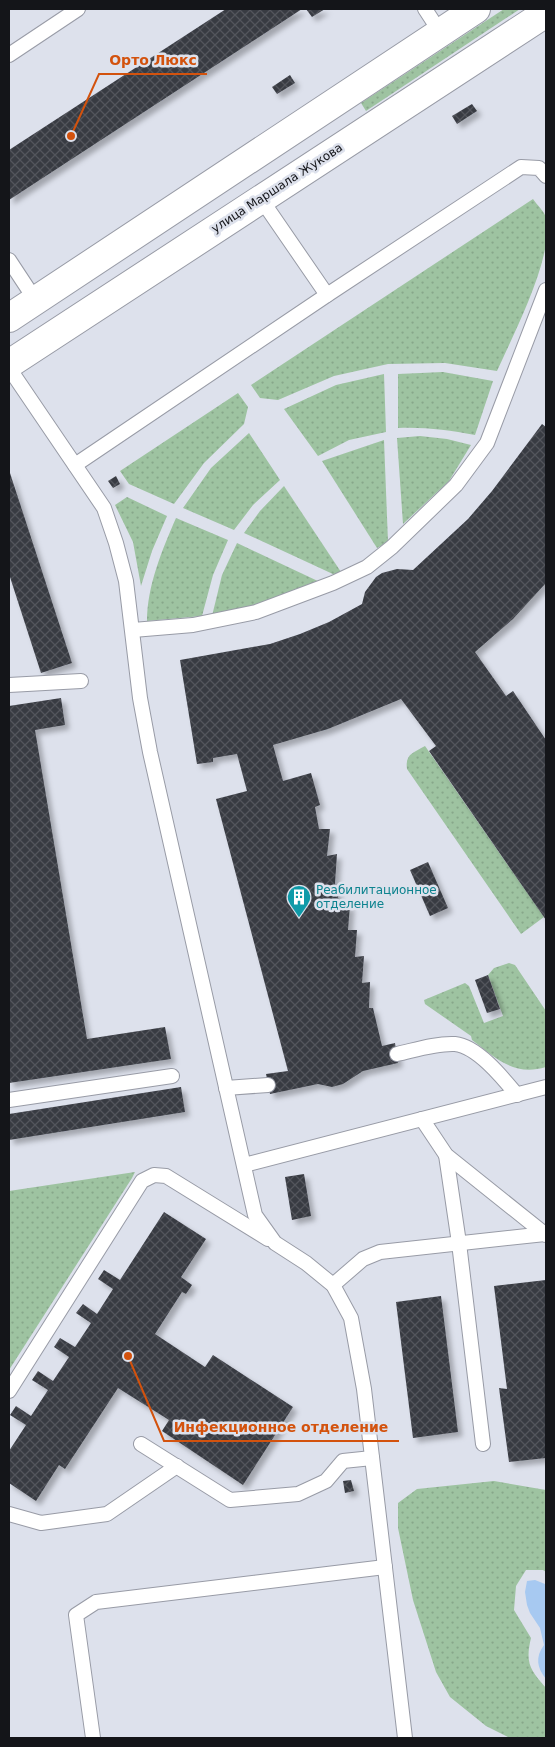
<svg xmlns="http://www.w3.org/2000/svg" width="555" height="1747" viewBox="0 0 555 1747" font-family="'DejaVu Sans',sans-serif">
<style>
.green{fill:url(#green-dots)}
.water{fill:#a7c9f1}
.building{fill:url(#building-cross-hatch);filter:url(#shadow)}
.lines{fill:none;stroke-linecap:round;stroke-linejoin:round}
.service-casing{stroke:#989ba6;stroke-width:16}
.secondary-casing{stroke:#989ba6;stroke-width:30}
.service{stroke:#fff;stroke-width:14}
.secondary{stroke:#fff;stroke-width:28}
.labels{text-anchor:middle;stroke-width:5;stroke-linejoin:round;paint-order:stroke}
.street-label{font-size:12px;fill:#141519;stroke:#dde1ec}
.culture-label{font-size:12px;fill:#0d838f;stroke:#dde1ec;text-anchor:start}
.leader{fill:none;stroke:#d3520d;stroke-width:2}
.callout-dot{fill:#d3520d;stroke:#dde1ec;stroke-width:2}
.callout-label{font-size:14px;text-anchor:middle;font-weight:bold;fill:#d3520d;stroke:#dde1ec;stroke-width:5;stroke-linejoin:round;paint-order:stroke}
</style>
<defs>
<pattern id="green-dots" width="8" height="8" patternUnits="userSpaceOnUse" patternTransform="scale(1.25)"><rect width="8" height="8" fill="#9ec3a1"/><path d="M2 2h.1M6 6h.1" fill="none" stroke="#87a78a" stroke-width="1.8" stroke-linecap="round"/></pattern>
<pattern id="building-cross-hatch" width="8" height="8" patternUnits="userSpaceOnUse" patternTransform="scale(1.25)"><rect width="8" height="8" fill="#383b43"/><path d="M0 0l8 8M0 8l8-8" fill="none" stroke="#52545b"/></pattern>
<filter id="shadow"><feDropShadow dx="4.5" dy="4.5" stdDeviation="2.5" flood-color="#0004"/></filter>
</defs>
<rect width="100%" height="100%" fill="#dde1ec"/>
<!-- green -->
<g class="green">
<polygon points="504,9 520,9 366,111 361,103"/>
<path d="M533 199C537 205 545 212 546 218 555 255 513 335 497 371L445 363 388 364 334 376 278 400 260 398 251 385Z"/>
<path d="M443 372 493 381 475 435C449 430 425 427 398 428V374Z"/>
<polygon points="384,374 386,432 349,440 318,456 284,409 336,385"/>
<polygon points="238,393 248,407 244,424 204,463 174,504 129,484 120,471"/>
<polygon points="249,433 280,480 253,505 234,530 183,508 211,468"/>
<polygon points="420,436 447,439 471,445 449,481 403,524 397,438"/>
<polygon points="384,440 388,542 377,548 322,461"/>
<polygon points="284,486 341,572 335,575 244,533 260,511"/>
<polygon points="127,497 167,516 152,551 141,586 133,542 115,505"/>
<path d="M176 518 228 540 213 575 202 616 147 621C147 586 162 550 176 518Z"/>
<polygon points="237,543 322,583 254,607 212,616 222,575"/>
<path d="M425 746 544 917 521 934 407 769C405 754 413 753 425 746Z"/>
<path d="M509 963 515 965 546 1011V1067C514 1077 496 1058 472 1040L471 1036 425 1004 424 1000 465 983 469 986 484 1023 503 1016 488 975 494 968Z"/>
<polygon points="135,1172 132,1178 9,1370 9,1191"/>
<path d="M494 1481 546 1490V1572L543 1570H526L516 1586 514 1610 531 1638C525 1663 530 1670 546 1688V1738H510L486 1726 450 1697 436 1672 413 1600 398 1528V1503L417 1489Z"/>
</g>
<!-- water -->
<path class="water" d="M535 1580 545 1584 546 1591V1679C537 1668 535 1657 544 1645L540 1628 530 1613 527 1605 525 1592 527 1581Z"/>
<!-- building -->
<g class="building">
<polygon points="226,9 302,9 9,200 9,150"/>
<polygon points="306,9 325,9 312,17"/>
<polygon points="290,75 295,83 277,94 272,87"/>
<polygon points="472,104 477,111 457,124 452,116"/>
<polygon points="542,424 546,427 546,583 513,619 475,652 506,696 513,691 546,740 546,920 429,751 436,746 401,699 328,729 273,745 283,781 311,773 320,805 315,807 319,829 330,829 327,856 337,854 335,883 340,906 350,905 348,930 357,930 355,957 364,956 362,983 370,982 369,1008 373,1008 382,1046 395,1043 398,1063 363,1071 343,1084 332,1087 318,1084 270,1094 266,1074 288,1071 216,799 247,791 237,754 213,758 213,762 197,764 180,660 270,644 300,634 329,622 362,604 365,592 376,577 382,573 397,569 413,570 468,519 492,491"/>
<polygon points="9,470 72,663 41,673 9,574"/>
<polygon points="116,476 120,484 113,488 108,481"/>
<polygon points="61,698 65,725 35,730 87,1039 165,1027 171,1059 9,1083 9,706"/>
<polygon points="428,862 448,908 430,916 410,870"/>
<polygon points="488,975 500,1009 487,1013 475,980"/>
<polygon points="181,1087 185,1112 9,1140 9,1114"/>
<polygon points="304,1174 311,1216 292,1220 285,1177"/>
<polygon points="164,1212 206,1239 181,1277 192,1285 186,1294 182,1292 155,1334 205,1367 213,1355 293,1407 243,1485 162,1431 169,1420 118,1388 65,1469 59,1465 36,1501 9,1483 9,1451 26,1425 10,1415 16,1406 31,1416 48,1390 32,1380 38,1371 53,1381 69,1357 54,1347 60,1338 75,1347 91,1323 76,1313 83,1304 97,1314 113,1289 98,1279 104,1270 120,1280"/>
<polygon points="546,1280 546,1458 509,1462 499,1388 507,1389 494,1286"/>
<polygon points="441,1296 458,1432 413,1438 396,1302"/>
<polygon points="351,1480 354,1491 345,1493 343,1481"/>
</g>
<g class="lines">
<!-- service casing -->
<g class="service-casing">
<g id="service">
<polyline points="425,9 440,32"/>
<polyline points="9,55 78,9"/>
<polyline points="261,199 327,295"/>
<polyline points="9,260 36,301"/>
<polyline points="9,368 104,508 116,543 126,581 140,698 150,752 255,1215 275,1243 306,1263 333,1285 351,1318 364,1389 405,1738"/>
<polyline points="75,465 327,295 521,167 539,168 546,176"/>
<polyline points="133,630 193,625 256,612 333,583 367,567 392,547 456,485 487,443 546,290"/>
<polyline points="9,685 81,681"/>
<path d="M397 1054C415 1050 436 1043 455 1044 477 1046 503 1078 517 1095"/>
<polyline points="226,1088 268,1085"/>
<polyline points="9,1100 172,1076"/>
<polyline points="422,1119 446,1155 546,1235"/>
<polyline points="446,1155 459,1243 483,1444"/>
<polyline points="244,1165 546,1087"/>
<polyline points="333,1285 363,1259 380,1252 545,1234"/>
<polyline points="9,1391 142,1181 154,1175 166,1176 268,1239"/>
<polyline points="141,1444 230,1500 298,1494 326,1481 343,1461 372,1458"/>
<polyline points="9,1514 41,1523 107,1514 177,1466"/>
<polyline points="93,1738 76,1615 96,1602 385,1567"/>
</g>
</g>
<!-- secondary casing -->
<g class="secondary-casing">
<g id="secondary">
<polyline points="9,318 476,9"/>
<polyline points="9,364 546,13"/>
</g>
</g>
<!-- service -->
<use href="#service" class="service"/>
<!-- secondary -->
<use href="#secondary" class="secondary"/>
</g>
<!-- icons -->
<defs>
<g id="building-pin" transform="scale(1.25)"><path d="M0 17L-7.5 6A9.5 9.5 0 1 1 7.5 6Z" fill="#0f9aa8" stroke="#dde1ec"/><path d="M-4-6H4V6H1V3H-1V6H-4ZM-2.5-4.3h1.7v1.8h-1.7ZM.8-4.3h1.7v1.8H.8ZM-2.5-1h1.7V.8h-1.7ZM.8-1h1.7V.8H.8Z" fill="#fff"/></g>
</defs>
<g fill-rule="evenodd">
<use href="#building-pin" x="299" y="897"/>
</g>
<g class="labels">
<!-- street labels -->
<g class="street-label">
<text transform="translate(277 188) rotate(-33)" y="4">улица Маршала Жукова</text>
</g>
<!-- culture labels -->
<g class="culture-label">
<text x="316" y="894">Реабилитационное<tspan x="316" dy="14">отделение</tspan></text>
</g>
</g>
<!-- callouts -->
<path class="leader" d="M71 136L99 74H207M128 1356L164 1441H399"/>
<g class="callout-dot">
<circle cx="71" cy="136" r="5"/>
<circle cx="128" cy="1356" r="5"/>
</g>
<g class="callout-label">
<text x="153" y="65">Орто Люкс</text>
<text x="281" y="1432">Инфекционное отделение</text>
</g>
<!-- border -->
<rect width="555" height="1747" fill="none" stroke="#141519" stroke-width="20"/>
</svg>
